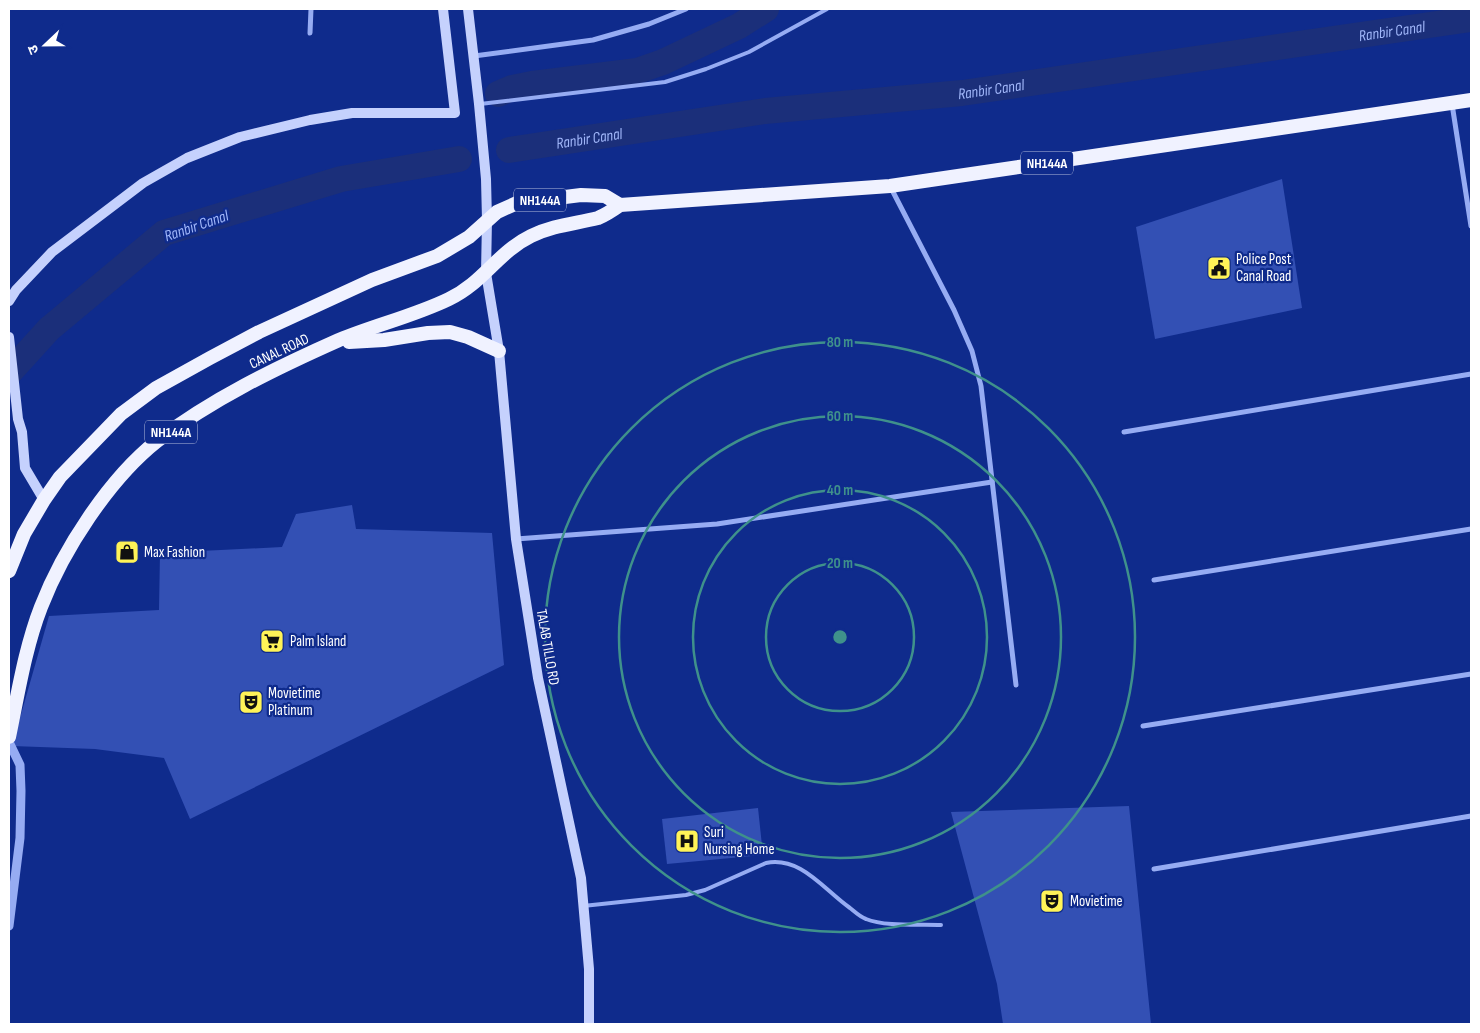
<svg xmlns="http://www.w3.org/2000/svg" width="1480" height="1033" viewBox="0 0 1480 1033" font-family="'Sofia Sans Condensed','Noto Sans Devanagari',sans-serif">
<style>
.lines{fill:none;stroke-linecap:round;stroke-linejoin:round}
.canal{stroke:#1b2f7a;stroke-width:26}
.building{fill:#3350b4}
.service{stroke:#96acf3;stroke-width:4}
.minor{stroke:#96acf3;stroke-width:5}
.tertiary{stroke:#96acf3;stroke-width:9}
.secondary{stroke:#c5d1fd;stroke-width:10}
.trunk{stroke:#f0f2ff;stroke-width:14}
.ring{fill:none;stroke:#3f918b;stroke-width:2.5}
.labels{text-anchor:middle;stroke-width:4.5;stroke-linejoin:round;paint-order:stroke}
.shield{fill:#0f2b8c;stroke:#b7bfdc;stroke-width:1}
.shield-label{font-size:14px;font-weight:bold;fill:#fff}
.poi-label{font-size:15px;fill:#fff;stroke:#0f2b8c;text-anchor:start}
.street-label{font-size:15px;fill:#fff;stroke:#0f2b8c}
.water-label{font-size:16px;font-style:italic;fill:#a1b7fa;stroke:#0f2b8c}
.centre{fill:#3f918b;stroke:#0f2b8c;stroke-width:2.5}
.ring-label{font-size:15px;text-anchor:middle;font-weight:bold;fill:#3f918b;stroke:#0f2b8c;stroke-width:4.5;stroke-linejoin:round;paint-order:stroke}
</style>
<rect width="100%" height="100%" fill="#0f2b8c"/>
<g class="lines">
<!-- canal -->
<g class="canal">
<polyline points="498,94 512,88 532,84 637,71 663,62 739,26 766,9"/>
<path id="s1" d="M509 150 765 111 962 93 1471 19"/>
<polyline points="9,373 49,329 164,233 341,179 459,159"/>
</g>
</g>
<!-- building -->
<g class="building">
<polygon points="1282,179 1302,308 1155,339 1136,227"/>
<polygon points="352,505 356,529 492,533 504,665 190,819 164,758 95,749 12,746 49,616 159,610 160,553 282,547 296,514"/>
<polygon points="1129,806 1151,1024 1003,1024 997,984 951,812"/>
<polygon points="758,808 763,855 667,864 662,819"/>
</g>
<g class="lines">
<!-- service -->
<g class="service">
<polyline points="480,104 665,82 706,69 749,52 827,9"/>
<path d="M583 906 686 895 705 890 766 863C801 856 824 890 850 908 855 912 860 917 866 919 885 927 920 924 941 925"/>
</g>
<!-- minor -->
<g class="minor">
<polyline points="310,33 311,9"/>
<polyline points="474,56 593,40 649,24 686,9"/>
<polyline points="1452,104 1471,226"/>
<polyline points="891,188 954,310 972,351 981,386 1016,685"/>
<polyline points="1124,432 1471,374"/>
<polyline points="516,539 717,524 992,482"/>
<polyline points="1154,580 1471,529"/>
<polyline points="1143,726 1471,674"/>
<polyline points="1154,869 1471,816"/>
</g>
<!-- tertiary -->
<polyline class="tertiary" points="9,742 20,765 21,791 20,838 9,926"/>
<!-- secondary -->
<g class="secondary">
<polyline points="468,9 479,104 486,179 487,220 486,273 499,351 516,539 538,678 581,878 589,969 589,1024"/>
<polyline points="9,301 16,290 52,252 143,183 187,158 240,137 310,120 352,113 455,113 443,9"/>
<polyline points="9,337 18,419 22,432 25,468 44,500"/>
</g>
<!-- trunk -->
<g class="trunk">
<polyline points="349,342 384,340 428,333 450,332 468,337 499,351"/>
<polyline points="9,571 24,534 44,500 60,477 121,414 156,388 210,358 259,332 372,280 437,256 469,237 497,212 517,203 581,195 605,196 620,205"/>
<path d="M9 737C18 694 25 648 41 607 63 550 109 479 157 441 212 399 276 368 339 340 375 325 414 316 449 299 483 283 498 252 531 236 554 225 574 224 598 218 605 215 613 210 620 205L890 186 1471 100"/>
</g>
</g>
<!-- distance rings -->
<g class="ring">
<circle cx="840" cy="637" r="74"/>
<circle cx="840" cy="637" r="147"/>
<circle cx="840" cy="637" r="221"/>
<circle cx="840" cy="637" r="295"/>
</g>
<!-- icons -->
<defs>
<g id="civic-square" transform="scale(1.25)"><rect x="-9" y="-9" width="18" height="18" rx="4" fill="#fff357" stroke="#0f2b8c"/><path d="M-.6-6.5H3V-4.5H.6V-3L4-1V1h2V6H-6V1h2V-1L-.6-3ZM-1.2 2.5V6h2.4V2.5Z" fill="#111"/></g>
<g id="shop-square" transform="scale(1.25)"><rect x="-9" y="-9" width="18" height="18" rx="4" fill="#fff357" stroke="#0f2b8c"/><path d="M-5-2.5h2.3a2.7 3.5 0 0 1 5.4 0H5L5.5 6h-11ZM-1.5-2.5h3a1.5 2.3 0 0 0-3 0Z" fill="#111"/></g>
<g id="supermarket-square" transform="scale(1.25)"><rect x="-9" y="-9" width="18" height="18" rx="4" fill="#fff357" stroke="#0f2b8c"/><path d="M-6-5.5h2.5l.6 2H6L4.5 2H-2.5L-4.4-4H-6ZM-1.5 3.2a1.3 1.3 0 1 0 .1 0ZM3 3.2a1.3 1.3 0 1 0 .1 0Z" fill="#111"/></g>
<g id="theatre-square" transform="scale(1.25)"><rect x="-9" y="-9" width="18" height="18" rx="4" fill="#fff357" stroke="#0f2b8c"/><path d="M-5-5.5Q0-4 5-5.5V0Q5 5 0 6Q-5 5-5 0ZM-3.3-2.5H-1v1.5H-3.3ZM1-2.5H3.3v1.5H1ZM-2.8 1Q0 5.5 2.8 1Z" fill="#111"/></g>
<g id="hospital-square" transform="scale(1.25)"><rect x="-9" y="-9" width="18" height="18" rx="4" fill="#fff357" stroke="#0f2b8c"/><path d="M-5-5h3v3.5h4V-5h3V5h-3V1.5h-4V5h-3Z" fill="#111"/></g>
</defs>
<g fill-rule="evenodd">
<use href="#civic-square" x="1219" y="268"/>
<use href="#shop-square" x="127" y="552"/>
<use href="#supermarket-square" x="272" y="641"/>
<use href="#theatre-square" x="251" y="702"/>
<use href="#hospital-square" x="687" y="841"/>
<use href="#theatre-square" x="1052" y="901"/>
</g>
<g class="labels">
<!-- shield labels -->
<g class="shield">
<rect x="1021" y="151.5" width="52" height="23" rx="4"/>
<rect x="514" y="188.5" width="52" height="23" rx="4"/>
<rect x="145" y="420.5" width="52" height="23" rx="4"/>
</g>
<g class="shield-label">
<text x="1047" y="168">NH144A</text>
<text x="540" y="205">NH144A</text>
<text x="171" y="437">NH144A</text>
</g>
<!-- poi labels -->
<g class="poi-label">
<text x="1236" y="264">Police Post<tspan x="1236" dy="17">Canal Road</tspan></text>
<text x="144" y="557">Max Fashion</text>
<text x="290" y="646">Palm Island</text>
<text x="268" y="698">Movietime<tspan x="268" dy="17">Platinum</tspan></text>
<text x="704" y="837">Suri<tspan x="704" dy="17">Nursing Home</tspan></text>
<text x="1070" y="906">Movietime</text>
</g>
<!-- street labels -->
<g class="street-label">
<text transform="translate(279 351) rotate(-25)" y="5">CANAL ROAD</text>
<text transform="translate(548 647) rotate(80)" y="5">TALAB TILLO RD</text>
</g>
<!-- water labels -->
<g class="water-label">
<text dy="6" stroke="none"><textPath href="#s1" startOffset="891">Ranbir Canal</textPath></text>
<text dy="6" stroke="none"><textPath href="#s1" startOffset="486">Ranbir Canal</textPath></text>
<text dy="6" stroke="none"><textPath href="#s1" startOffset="81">Ranbir Canal</textPath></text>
<text transform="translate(196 225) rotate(-19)" y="6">Ranbir Canal</text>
</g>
</g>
<circle cx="840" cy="637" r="8" class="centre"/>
<g class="ring-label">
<text x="840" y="347">80 m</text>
<text x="840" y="421">60 m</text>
<text x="840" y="495">40 m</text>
<text x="840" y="568">20 m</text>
</g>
<!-- border -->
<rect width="1480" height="1033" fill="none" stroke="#ffffff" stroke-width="20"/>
<!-- north arrow -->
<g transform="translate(45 45) rotate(248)" stroke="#0f2b8c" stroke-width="4" paint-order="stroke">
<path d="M0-4L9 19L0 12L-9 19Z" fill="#ffffff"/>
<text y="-8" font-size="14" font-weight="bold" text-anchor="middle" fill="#ffffff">उ</text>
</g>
</svg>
